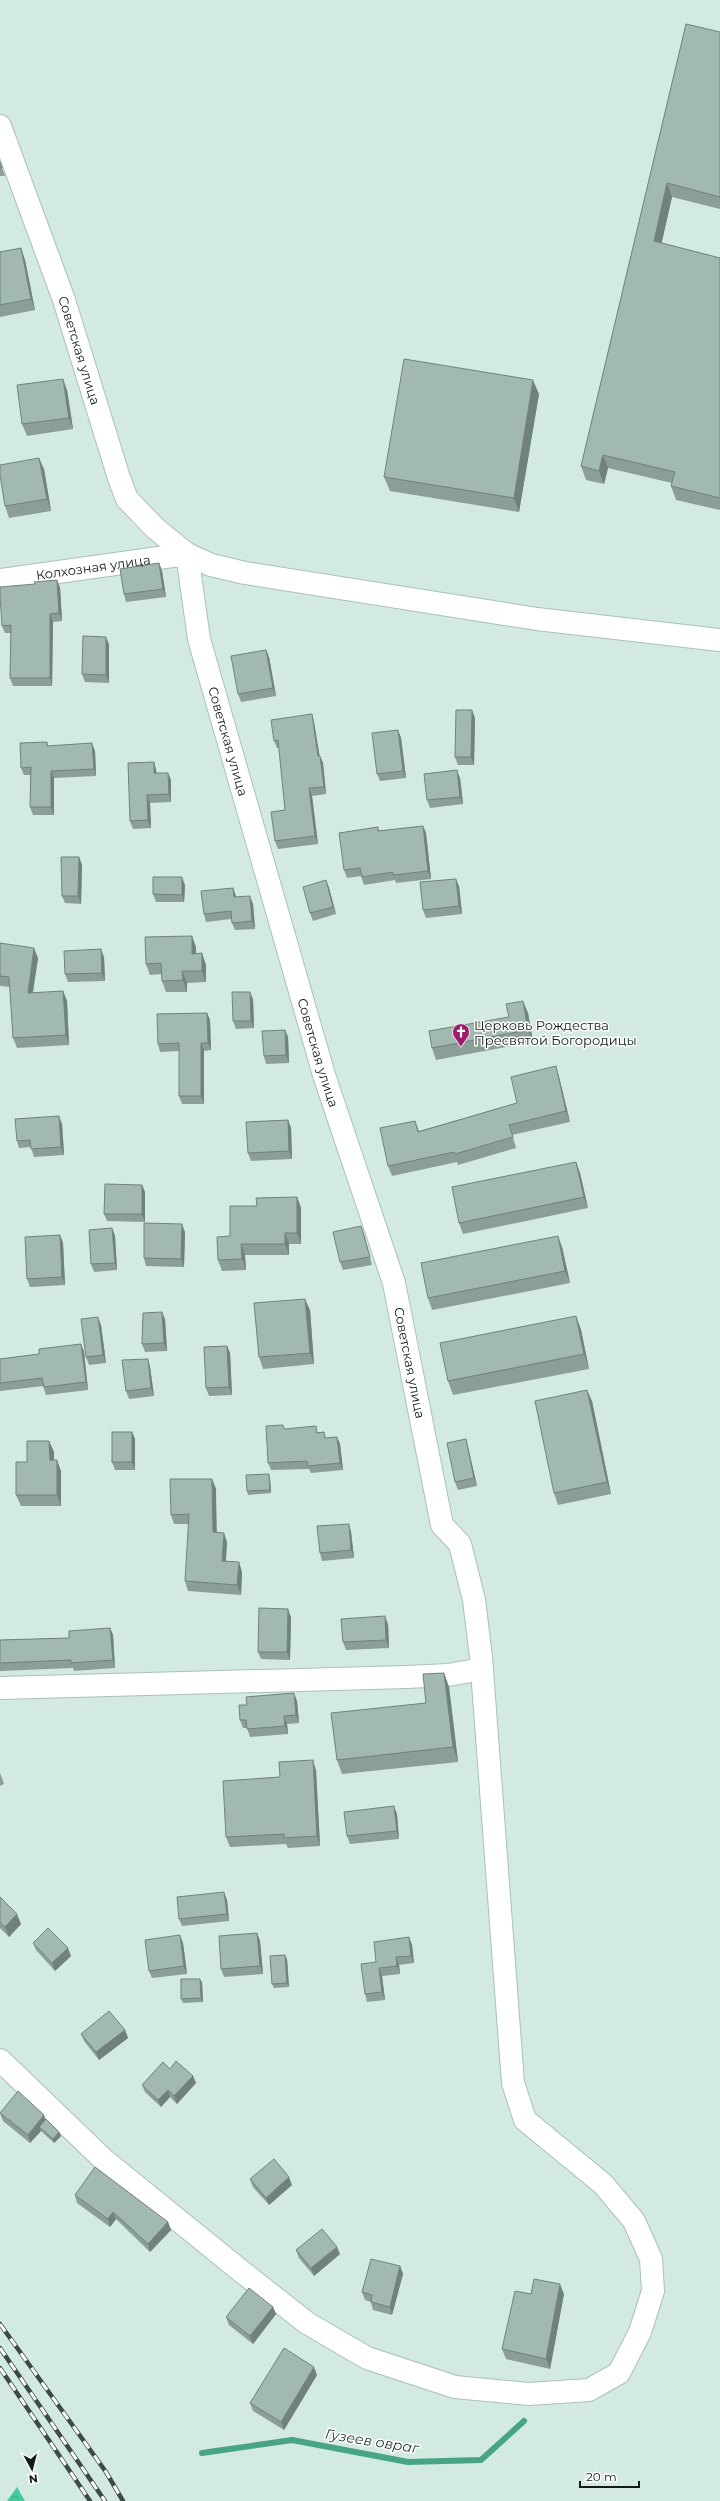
<svg xmlns="http://www.w3.org/2000/svg" width="720" height="2501" viewBox="0 0 720 2501" font-family="Montserrat,sans-serif">
<style>
.forest{fill:url(#forest-crowns)}
.lines{fill:none;stroke-linecap:round;stroke-linejoin:round}
.stream{stroke:#48a486;stroke-width:6}
.street-casing{stroke:#aac1b8;stroke-width:24}
.secondary-casing{stroke:#aac1b8;stroke-width:24}
.street{stroke:#fff;stroke-width:22}
.secondary{stroke:#fff;stroke-width:22}
.rail-casing{stroke:#3e4b45;stroke-width:4.5}
.rail{stroke:#fff;stroke-width:3;stroke-dasharray:9;stroke-linecap:butt}
.wall{fill:#8b9f97}
.shaded-wall{fill:#71827b}
.building{fill:#a2b9b0;stroke:#71827b}
.labels{text-anchor:middle;stroke-width:3;stroke-linejoin:round;paint-order:stroke}
.street-label{font-size:13px;fill:#121b17;stroke:#fff}
.poi-label{font-size:13px;fill:#121b17;stroke:#fff;text-anchor:start}
.water-label{font-size:14px;font-style:italic;fill:#1d332b;stroke:#fff}
</style>
<defs>
<pattern id="forest-crowns" width="20" height="18" patternUnits="userSpaceOnUse"><rect width="20" height="18" fill="#45c9a1"/><path d="M2 6a3 3 0 1 1 6 0M12 15a3 3 0 1 1 6 0" fill="none" stroke="#3bac8a"/></pattern>
</defs>
<rect width="100%" height="100%" fill="#d2eae0"/>
<!-- forest -->
<polygon class="forest" points="17,2487 25,2501 7,2501"/>
<g class="lines">
<!-- stream -->
<polyline class="stream" points="202,2453 292,2440 408,2462 481,2460 524,2421"/>
<!-- street casing -->
<g class="street-casing">
<g id="street">
<path id="s1" d="M0 580 187 554 199 639 324 1075 394 1283 442 1525 460 1544 474 1600 481 1657 513 2083 525 2120 603 2184 634 2221 651 2259 653 2291 640 2332 619 2373 589 2390 529 2394 455 2387 367 2358 307 2323 236 2267 103 2159 0 2060"/>
<polyline points="0,1688 407,1677 448,1675 482,1669"/>
</g>
</g>
<!-- secondary casing -->
<g class="secondary-casing">
<g id="secondary">
<path id="s2" d="M0 126 64 300 119 478 127 499 156 529 187 554 211 565 245 573 537 619 720 640"/>
</g>
</g>
<!-- street -->
<use href="#street" class="street"/>
<!-- secondary -->
<use href="#secondary" class="secondary"/>
<!-- rail casing -->
<g class="rail-casing">
<g id="rail">
<polyline points="0,2324 106,2472 123,2501"/>
<polyline points="0,2348 105,2501"/>
<polyline points="0,2368 90,2501"/>
</g>
</g>
<!-- rail -->
<use href="#rail" class="rail"/>
</g>
<!-- wall -->
<g class="wall">
<polygon points="686,24 720,32 720,209 672,197 661,243 720,258 720,510 676,500 671,486 672,483 608,468 604,484 586,480 581,466"/>
<polygon points="0,162 2,168 5,176 0,176"/>
<polygon points="21,248 25,260 35,310 0,317 0,252"/>
<polygon points="67,390 73,429 27,436 22,424"/>
<polygon points="539,394 519,512 390,491 384,477"/>
<polygon points="44,469 51,511 9,518 5,506"/>
<polygon points="159,563 162,571 166,597 126,602 124,594"/>
<polygon points="57,580 60,588 62,621 53,622 52,686 13,686 10,678 11,633 5,633 2,626 35,584"/>
<polygon points="109,644 109,683 85,682 82,674"/>
<polygon points="266,650 269,657 276,696 241,702 238,694"/>
<polygon points="475,718 474,765 458,765 455,757"/>
<polygon points="314,722 319,756 320,756 323,763 326,794 312,796 318,844 278,849 275,841 285,810 279,748 277,748 274,741"/>
<polygon points="398,730 401,738 406,778 380,781 377,774"/>
<polygon points="47,742 48,746 95,751 96,776 54,778 54,815 33,815 30,807 31,775 24,775 21,768"/>
<polygon points="154,762 156,770 157,773 168,773 171,780 171,802 150,803 151,828 133,829 130,821"/>
<polygon points="460,778 463,804 430,808 427,800"/>
<polygon points="423,826 426,833 431,879 396,883 395,880 364,885 361,876 347,878 344,870 378,827 379,831"/>
<polygon points="79,857 82,865 81,904 65,903 62,896"/>
<polygon points="326,880 329,888 336,914 313,921 310,913"/>
<polygon points="185,885 184,902 156,902 153,894"/>
<polygon points="459,886 462,914 426,918 423,910"/>
<polygon points="233,888 236,897 253,904 255,929 235,930 232,923 231,919 206,922 204,914"/>
<polygon points="0,943 38,958 33,993 63,991 67,1001 69,1045 17,1048 13,1038 10,987 0,986"/>
<polygon points="196,947 196,954 206,965 206,982 187,983 187,992 166,992 162,981 162,974 150,975 146,964"/>
<polygon points="104,957 105,981 68,982 65,974"/>
<polygon points="253,999 254,1028 236,1029 233,1021"/>
<polygon points="207,1013 210,1020 211,1050 204,1051 204,1104 182,1104 179,1096 179,1051 160,1052 158,1044"/>
<polygon points="528,1013 533,1042 436,1060 432,1048"/>
<polygon points="285,1030 288,1037 289,1063 266,1064 264,1056"/>
<polygon points="559,1077 570,1122 512,1135 516,1148 458,1165 457,1162 392,1176 388,1166 419,1131 517,1103"/>
<polygon points="288,1120 291,1128 292,1159 251,1161 248,1153"/>
<polygon points="62,1124 64,1155 34,1157 31,1147 19,1148 17,1141"/>
<polygon points="576,1162 580,1173 588,1208 463,1234 459,1223"/>
<polygon points="142,1185 145,1192 145,1222 107,1221 104,1214"/>
<polygon points="297,1197 301,1208 301,1244 289,1244 289,1255 245,1255 246,1270 222,1271 218,1260 230,1236 257,1206"/>
<polygon points="361,1226 364,1234 372,1265 343,1270 340,1262"/>
<polygon points="112,1228 115,1236 117,1270 94,1272 91,1264"/>
<polygon points="185,1232 184,1267 146,1266 144,1258"/>
<polygon points="60,1235 63,1243 65,1285 30,1287 27,1279"/>
<polygon points="562,1247 570,1283 432,1310 428,1298"/>
<polygon points="310,1310 314,1364 263,1369 259,1357"/>
<polygon points="576,1316 581,1330 589,1369 453,1395 448,1381"/>
<polygon points="165,1319 167,1351 145,1352 142,1344"/>
<polygon points="101,1325 106,1363 89,1365 86,1357"/>
<polygon points="81,1344 84,1352 88,1390 46,1395 43,1386 0,1391 0,1359 39,1354"/>
<polygon points="227,1346 230,1353 232,1395 209,1396 206,1388"/>
<polygon points="148,1359 150,1367 154,1396 129,1399 126,1391"/>
<polygon points="592,1401 611,1494 558,1505 554,1493"/>
<polygon points="285,1429 318,1432 324,1432 326,1438 337,1437 340,1444 343,1470 311,1473 309,1469 271,1470 268,1463"/>
<polygon points="132,1432 135,1439 135,1470 115,1470 112,1462"/>
<polygon points="466,1439 468,1447 477,1486 458,1490 455,1482"/>
<polygon points="49,1441 54,1452 54,1460 61,1471 61,1506 21,1506 16,1495 27,1462"/>
<polygon points="270,1478 271,1493 248,1495 247,1491"/>
<polygon points="212,1479 216,1489 216,1532 227,1542 226,1561 242,1572 241,1595 188,1591 185,1581 189,1524 174,1524 171,1515"/>
<polygon points="349,1524 351,1532 354,1558 322,1561 320,1553"/>
<polygon points="291,1617 290,1660 261,1659 258,1652"/>
<polygon points="388,1624 389,1648 346,1650 343,1642"/>
<polygon points="110,1628 113,1635 115,1668 74,1671 73,1668 0,1671 0,1640 69,1638"/>
<polygon points="444,1673 449,1687 458,1762 342,1774 337,1760 426,1703"/>
<polygon points="297,1701 299,1723 287,1724 288,1734 250,1737 247,1728 243,1728 240,1720"/>
<polygon points="316,1770 320,1846 288,1848 286,1844 230,1847 226,1837"/>
<polygon points="0,1773 4,1784 0,1786"/>
<polygon points="397,1814 399,1839 350,1844 347,1836"/>
<polygon points="0,1897 21,1924 9,1937 0,1928"/>
<polygon points="227,1900 229,1921 182,1926 179,1919"/>
<polygon points="257,1933 260,1941 263,1974 224,1977 221,1969"/>
<polygon points="409,1937 412,1945 414,1963 399,1965 400,1974 382,1976 385,2000 367,2002 365,1994 376,1962"/>
<polygon points="33,1943 71,1956 55,1971 36,1950"/>
<polygon points="183,1943 187,1974 152,1978 149,1971"/>
<polygon points="287,1959 289,1987 274,1988 272,1984"/>
<polygon points="202,1982 203,2002 183,2003 181,1999"/>
<polygon points="125,2030 128,2038 99,2060 84,2041 81,2034"/>
<polygon points="170,2069 193,2076 196,2083 177,2104 170,2097 161,2107 145,2092 142,2085"/>
<polygon points="0,2113 46,2120 59,2132 61,2136 54,2143 41,2131 30,2143 3,2121"/>
<polygon points="250,2179 292,2185 269,2205 253,2187"/>
<polygon points="75,2195 168,2222 171,2230 150,2252 116,2219 110,2227 77,2203"/>
<polygon points="296,2250 340,2254 314,2276 299,2258"/>
<polygon points="400,2266 403,2274 392,2315 373,2310 371,2302 365,2300 362,2292"/>
<polygon points="531,2294 564,2294 550,2369 506,2359 502,2349"/>
<polygon points="273,2307 276,2314 253,2344 229,2325 226,2317"/>
<polygon points="317,2375 284,2430 253,2411 250,2403"/>
</g>
<!-- shaded-wall -->
<g class="shaded-wall">
<polygon points="667,183 672,197 659,255 654,241"/>
<polygon points="21,248 25,260 35,310 31,299"/>
<polygon points="63,379 67,390 73,429 69,418"/>
<polygon points="533,380 539,394 519,512 514,498"/>
<polygon points="603,455 608,468 604,484 599,471"/>
<polygon points="39,458 44,469 51,511 47,499"/>
<polygon points="159,563 162,571 166,597 163,589"/>
<polygon points="57,580 60,588 62,621 59,613"/>
<polygon points="50,614 53,622 52,686 50,678"/>
<polygon points="106,637 109,644 109,683 106,675"/>
<polygon points="266,650 269,657 276,696 273,688"/>
<polygon points="472,710 475,718 474,765 471,757"/>
<polygon points="312,714 314,722 321,764 318,756"/>
<polygon points="398,730 401,738 406,778 403,771"/>
<polygon points="92,743 95,751 96,776 94,769"/>
<polygon points="320,756 323,763 326,794 324,787"/>
<polygon points="154,762 156,770 157,781 154,773"/>
<polygon points="457,770 460,778 463,804 460,797"/>
<polygon points="51,771 54,778 54,815 51,807"/>
<polygon points="168,773 171,780 171,802 169,794"/>
<polygon points="309,788 312,796 318,844 315,836"/>
<polygon points="147,795 150,803 151,828 148,820"/>
<polygon points="423,826 426,833 431,879 428,871"/>
<polygon points="79,857 82,865 81,904 78,896"/>
<polygon points="182,877 185,885 184,902 182,895"/>
<polygon points="456,879 459,886 462,914 459,906"/>
<polygon points="326,880 329,888 336,914 333,907"/>
<polygon points="233,888 236,896 237,905 234,897"/>
<polygon points="250,896 253,904 255,929 252,921"/>
<polygon points="192,936 196,947 196,965 192,954"/>
<polygon points="34,948 38,958 31,1003 28,993"/>
<polygon points="101,949 104,957 105,981 102,973"/>
<polygon points="202,953 206,965 206,982 202,971"/>
<polygon points="182,971 187,983 187,992 183,980"/>
<polygon points="63,991 67,1001 69,1045 66,1035"/>
<polygon points="250,992 253,999 254,1028 251,1021"/>
<polygon points="523,1001 528,1013 533,1042 528,1030"/>
<polygon points="207,1013 210,1020 211,1050 208,1043"/>
<polygon points="285,1030 288,1037 289,1063 286,1055"/>
<polygon points="201,1043 204,1051 204,1104 201,1096"/>
<polygon points="556,1066 559,1077 570,1122 566,1111"/>
<polygon points="59,1116 62,1124 64,1155 61,1147"/>
<polygon points="288,1120 291,1128 292,1159 289,1151"/>
<polygon points="415,1121 419,1131 418,1132"/>
<polygon points="509,1125 512,1135 516,1148 513,1137"/>
<polygon points="576,1162 580,1173 588,1208 584,1197"/>
<polygon points="142,1185 145,1192 145,1222 142,1214"/>
<polygon points="297,1197 301,1208 301,1244 297,1233"/>
<polygon points="182,1224 185,1232 184,1267 181,1259"/>
<polygon points="112,1228 115,1236 117,1270 115,1263"/>
<polygon points="285,1233 289,1244 289,1255 285,1244"/>
<polygon points="60,1235 63,1243 65,1285 62,1277"/>
<polygon points="558,1236 562,1247 570,1283 565,1271"/>
<polygon points="241,1244 245,1255 246,1270 242,1259"/>
<polygon points="305,1299 310,1310 314,1364 310,1353"/>
<polygon points="162,1312 165,1319 167,1351 164,1343"/>
<polygon points="576,1316 581,1330 589,1369 584,1354"/>
<polygon points="98,1317 101,1325 106,1363 103,1355"/>
<polygon points="81,1344 84,1352 88,1390 86,1382"/>
<polygon points="227,1346 230,1353 232,1395 229,1387"/>
<polygon points="148,1359 150,1367 154,1396 151,1388"/>
<polygon points="587,1390 592,1401 611,1494 607,1482"/>
<polygon points="132,1432 135,1439 135,1470 132,1462"/>
<polygon points="337,1437 340,1444 343,1470 340,1463"/>
<polygon points="466,1439 468,1447 477,1486 474,1478"/>
<polygon points="49,1441 54,1452 54,1471 50,1460"/>
<polygon points="57,1460 61,1471 61,1506 57,1495"/>
<polygon points="269,1474 270,1478 271,1493 270,1490"/>
<polygon points="212,1479 216,1489 217,1542 213,1532"/>
<polygon points="349,1524 351,1532 354,1558 351,1550"/>
<polygon points="224,1533 227,1542 225,1571 222,1561"/>
<polygon points="239,1562 242,1572 241,1595 237,1585"/>
<polygon points="288,1609 291,1617 290,1660 287,1652"/>
<polygon points="385,1616 388,1624 389,1648 386,1640"/>
<polygon points="110,1628 113,1635 115,1668 113,1660"/>
<polygon points="444,1673 449,1687 458,1762 453,1747"/>
<polygon points="294,1693 297,1701 299,1723 296,1715"/>
<polygon points="284,1716 287,1724 288,1734 285,1726"/>
<polygon points="313,1760 316,1770 320,1846 317,1836"/>
<polygon points="394,1806 397,1814 399,1839 397,1831"/>
<polygon points="224,1892 227,1900 229,1921 227,1914"/>
<polygon points="17,1914 21,1924 9,1937 5,1927"/>
<polygon points="257,1933 260,1941 263,1974 260,1966"/>
<polygon points="180,1935 183,1943 187,1974 184,1966"/>
<polygon points="409,1937 412,1945 414,1963 411,1956"/>
<polygon points="68,1948 71,1956 55,1971 52,1963"/>
<polygon points="285,1955 287,1959 289,1987 287,1983"/>
<polygon points="396,1957 399,1965 400,1974 397,1966"/>
<polygon points="379,1968 382,1976 385,2000 382,1992"/>
<polygon points="200,1979 202,1982 203,2002 201,1998"/>
<polygon points="125,2030 128,2038 99,2060 96,2052"/>
<polygon points="193,2076 196,2083 177,2104 174,2096"/>
<polygon points="168,2090 170,2097 161,2107 158,2100"/>
<polygon points="44,2115 47,2123 39,2127 41,2131 30,2143 28,2135"/>
<polygon points="59,2132 61,2136 54,2143 53,2139"/>
<polygon points="289,2177 292,2185 269,2205 266,2198"/>
<polygon points="113,2212 116,2219 110,2227 108,2219"/>
<polygon points="168,2222 171,2230 150,2252 148,2244"/>
<polygon points="337,2247 340,2254 314,2276 311,2268"/>
<polygon points="400,2266 403,2274 392,2315 390,2307"/>
<polygon points="560,2284 564,2294 550,2369 546,2359"/>
<polygon points="273,2307 276,2314 253,2344 250,2336"/>
<polygon points="314,2367 317,2375 284,2430 281,2422"/>
</g>
<!-- building -->
<g class="building">
<polygon points="686,24 720,32 720,197 667,183 654,241 720,258 720,498 671,486 675,472 603,455 599,471 581,466"/>
<polygon points="0,162 2,168 0,168"/>
<polygon points="21,248 31,299 0,305 0,252"/>
<polygon points="404,359 533,380 514,498 384,477"/>
<polygon points="63,379 69,418 22,424 17,385"/>
<polygon points="39,458 47,499 5,506 0,475 0,465"/>
<polygon points="159,563 163,589 124,594 120,569"/>
<polygon points="57,580 59,613 50,614 50,678 10,678 11,625 2,626 0,596 0,587 35,584 34,582"/>
<polygon points="83,636 106,637 106,675 82,674"/>
<polygon points="266,650 273,688 238,694 231,656"/>
<polygon points="456,710 472,710 471,757 455,757"/>
<polygon points="312,714 318,756 320,756 324,787 309,788 315,836 275,841 271,812 285,810 278,740 274,741 271,720"/>
<polygon points="398,730 403,771 377,774 372,733"/>
<polygon points="47,742 47,746 92,743 94,769 51,771 51,807 30,807 31,767 21,768 20,743"/>
<polygon points="154,762 154,773 168,773 169,794 147,795 148,820 130,821 128,763"/>
<polygon points="457,770 460,797 427,800 424,774"/>
<polygon points="423,826 428,871 393,875 393,872 362,877 360,868 344,870 339,833 378,827 378,831"/>
<polygon points="61,857 79,857 78,896 62,896"/>
<polygon points="153,877 182,877 182,895 153,894"/>
<polygon points="456,879 459,906 423,910 420,882"/>
<polygon points="326,880 333,907 310,913 303,887"/>
<polygon points="233,888 234,897 250,896 252,921 232,923 231,911 204,914 201,891"/>
<polygon points="192,936 192,954 202,953 202,971 182,971 183,980 162,981 161,963 146,964 145,937"/>
<polygon points="0,943 34,948 28,993 63,991 66,1035 13,1038 9,977 0,976"/>
<polygon points="101,949 102,973 65,974 64,951"/>
<polygon points="232,992 250,992 251,1021 233,1021"/>
<polygon points="523,1001 528,1030 432,1048 429,1031 509,1017 506,1004"/>
<polygon points="207,1013 208,1043 201,1043 201,1096 179,1096 179,1043 158,1044 157,1014"/>
<polygon points="285,1030 286,1055 264,1056 262,1031"/>
<polygon points="556,1066 566,1111 509,1125 513,1137 455,1154 454,1152 388,1166 380,1128 415,1121 418,1132 517,1103 511,1077"/>
<polygon points="59,1116 61,1147 31,1149 30,1140 17,1141 15,1119"/>
<polygon points="288,1120 289,1151 248,1153 246,1122"/>
<polygon points="576,1162 584,1197 459,1223 452,1187"/>
<polygon points="105,1184 142,1185 142,1214 104,1214"/>
<polygon points="297,1197 297,1233 285,1233 285,1244 241,1244 242,1259 218,1260 217,1237 230,1236 230,1206 257,1206 256,1198"/>
<polygon points="144,1223 182,1224 181,1259 144,1258"/>
<polygon points="361,1226 370,1257 340,1262 333,1232"/>
<polygon points="112,1228 115,1263 91,1264 89,1230"/>
<polygon points="60,1235 62,1277 27,1279 25,1237"/>
<polygon points="558,1236 565,1271 428,1298 421,1263"/>
<polygon points="305,1299 310,1353 259,1357 254,1303"/>
<polygon points="162,1312 164,1343 142,1344 143,1313"/>
<polygon points="576,1316 584,1354 448,1381 440,1343"/>
<polygon points="98,1317 103,1355 86,1357 81,1319"/>
<polygon points="81,1344 86,1382 44,1387 42,1378 0,1383 0,1359 39,1354 39,1349"/>
<polygon points="227,1346 229,1387 206,1388 204,1347"/>
<polygon points="148,1359 151,1388 126,1391 122,1360"/>
<polygon points="587,1390 607,1482 554,1493 535,1401"/>
<polygon points="283,1425 284,1429 316,1426 317,1433 324,1432 325,1438 337,1437 340,1463 308,1466 307,1461 268,1463 266,1426"/>
<rect x="112" y="1432" width="20" height="30"/>
<polygon points="466,1439 474,1478 455,1482 447,1443"/>
<polygon points="27,1441 49,1441 50,1460 57,1460 57,1495 16,1495 16,1462 27,1462"/>
<polygon points="269,1474 270,1490 247,1491 246,1475"/>
<polygon points="170,1479 212,1479 213,1532 224,1533 222,1561 239,1562 237,1585 185,1581 189,1514 171,1515"/>
<polygon points="349,1524 351,1550 320,1553 317,1526"/>
<polygon points="259,1608 288,1609 287,1652 258,1652"/>
<polygon points="385,1616 386,1640 343,1642 341,1619"/>
<polygon points="110,1628 113,1660 71,1663 71,1660 0,1663 0,1640 69,1638 69,1631"/>
<polygon points="444,1673 453,1747 337,1760 331,1713 426,1703 423,1674"/>
<polygon points="294,1693 296,1715 284,1716 285,1726 247,1729 246,1720 240,1720 239,1705 247,1705 246,1697"/>
<polygon points="313,1760 317,1836 284,1838 284,1834 226,1837 223,1781 280,1777 279,1762"/>
<polygon points="394,1806 397,1831 347,1836 344,1812"/>
<polygon points="224,1892 227,1914 179,1919 177,1897"/>
<polygon points="0,1897 17,1914 5,1927 0,1922"/>
<polygon points="48,1928 68,1948 52,1963 33,1943"/>
<polygon points="257,1933 260,1966 221,1969 219,1936"/>
<polygon points="180,1935 184,1966 149,1971 145,1940"/>
<polygon points="409,1937 411,1956 396,1957 397,1966 379,1968 382,1992 365,1994 361,1964 376,1962 374,1942"/>
<polygon points="285,1955 287,1983 272,1984 270,1956"/>
<polygon points="181,1979 200,1979 201,1998 181,1999"/>
<polygon points="109,2011 125,2030 96,2052 81,2034"/>
<polygon points="176,2061 193,2076 174,2096 168,2090 158,2100 142,2085 163,2062 170,2069"/>
<polygon points="18,2091 44,2115 28,2135 0,2113"/>
<polygon points="46,2119 59,2132 53,2139 39,2127"/>
<polygon points="274,2159 289,2177 266,2198 250,2179"/>
<polygon points="95,2167 168,2222 148,2244 113,2212 108,2219 75,2195"/>
<polygon points="322,2229 337,2247 311,2268 296,2250"/>
<polygon points="371,2259 400,2266 390,2307 371,2302 372,2295 362,2292"/>
<polygon points="534,2279 560,2284 546,2359 502,2349 515,2291 531,2294"/>
<polygon points="249,2288 273,2307 250,2336 226,2317"/>
<polygon points="284,2348 314,2367 281,2422 250,2403"/>
</g>
<!-- icons -->
<defs>
<g id="church-pin" transform="scale(0.9)"><path d="M0 17L-7.5 6A9.5 9.5 0 1 1 7.5 6Z" fill="#9e1a6b" stroke="#fff"/><path d="M-1.2-6h2.4v3.5h3.3v2.4h-3.3V6h-2.4V-.1h-3.3v-2.4h3.3Z" fill="#fff"/></g>
</defs>
<g fill-rule="evenodd">
<use href="#church-pin" x="461" y="1032"/>
</g>
<g class="labels">
<!-- street labels -->
<g class="street-label">
<text dy="5" stroke="none"><textPath href="#s2" startOffset="238">Советская улица</textPath></text>
<text dy="5" stroke="none"><textPath href="#s1" startOffset="94">Колхозная улица</textPath></text>
<text dy="5" stroke="none"><textPath href="#s1" startOffset="381">Советская улица</textPath></text>
<text dy="5" stroke="none"><textPath href="#s1" startOffset="705">Советская улица</textPath></text>
<text dy="5" stroke="none"><textPath href="#s1" startOffset="1029">Советская улица</textPath></text>
</g>
<!-- poi labels -->
<g class="poi-label">
<text x="474" y="1030">Церковь Рождества<tspan x="474" dy="15">Пресвятой Богородицы</tspan></text>
</g>
<!-- water labels -->
<g class="water-label">
<text transform="translate(372 2441) rotate(9)" y="5">Гузеев овраг</text>
</g>
</g>
<!-- north arrow -->
<g transform="translate(32 2469) rotate(173)" stroke="#ffffff" stroke-width="3" paint-order="stroke">
<path d="M0-3L7 15L0 10L-7 15Z" fill="#121b17"/>
<text y="-6" font-size="11" font-weight="bold" text-anchor="middle" fill="#121b17">N</text>
</g>
<!-- scale -->
<path d="M580 2481v6h59v-6" fill="none" stroke="#121b17" stroke-width="2"/>
<text x="586" y="2481" font-size="12" fill="#121b17" stroke="#ffffff" stroke-width="3" paint-order="stroke">20 m</text>
</svg>
